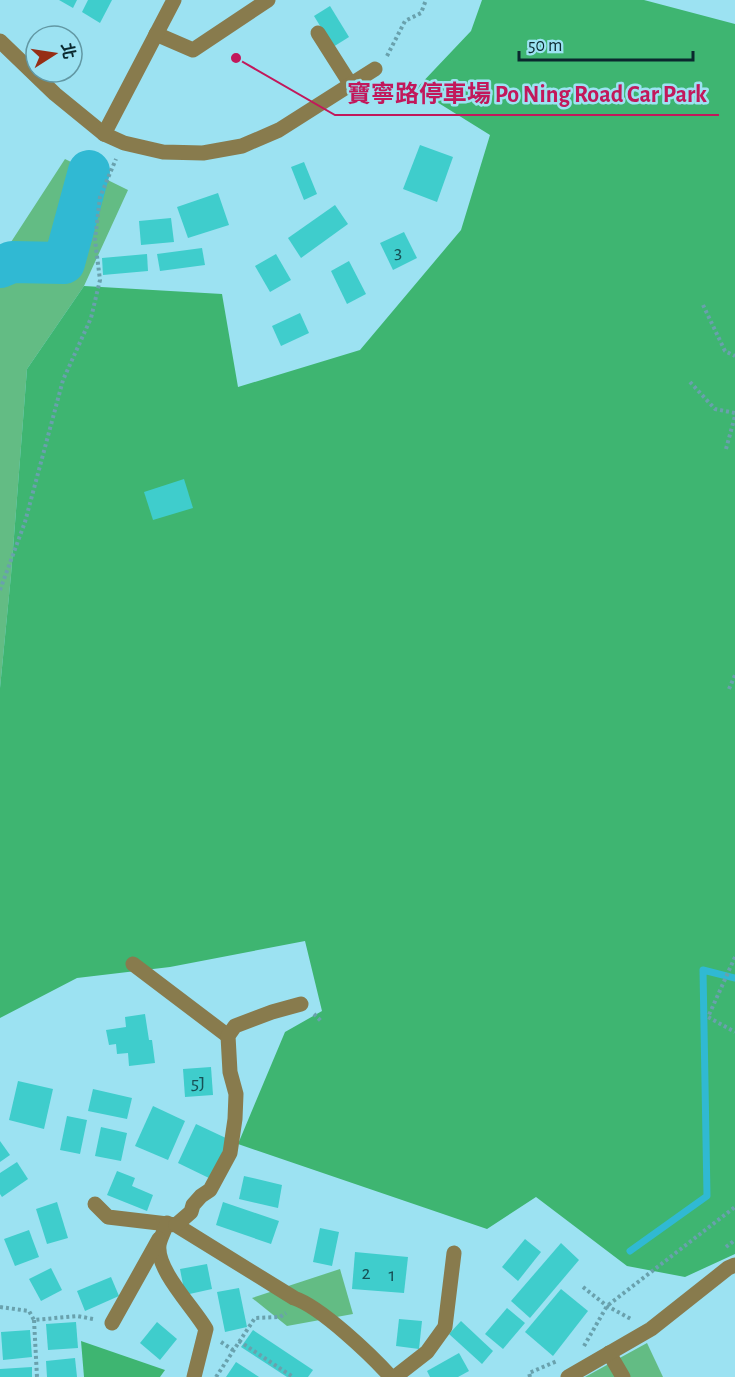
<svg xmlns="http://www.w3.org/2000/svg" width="735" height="1377" viewBox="0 0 735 1377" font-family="'Alegreya Sans','Noto Sans TC',sans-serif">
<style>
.green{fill:#63bc84}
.forest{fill:#3eb571}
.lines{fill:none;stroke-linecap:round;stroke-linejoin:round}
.stream{stroke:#30b9d3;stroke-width:7}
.river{stroke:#30b9d3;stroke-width:42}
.building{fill:#3fcdcc}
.path{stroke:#69a1ad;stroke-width:4;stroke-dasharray:3 3;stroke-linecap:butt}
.minor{stroke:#887b4d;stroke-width:15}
.labels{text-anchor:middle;stroke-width:5;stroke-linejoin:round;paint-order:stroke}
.number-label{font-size:20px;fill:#175156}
.leader{fill:none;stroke:#c2185b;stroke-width:2}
.callout-dot{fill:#c2185b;stroke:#9ce2f2;stroke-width:2}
.callout-label{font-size:24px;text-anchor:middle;font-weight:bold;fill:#c2185b;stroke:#9ce2f2;stroke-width:5;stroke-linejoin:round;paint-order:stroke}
</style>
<rect width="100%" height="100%" fill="#9ce2f2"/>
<!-- green -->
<g class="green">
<polygon points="65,159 128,190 84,286 27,369 11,575 0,688 0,259"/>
<polygon points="340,1269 353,1314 287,1326 252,1298"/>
<polygon points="647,1343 663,1377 585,1377"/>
</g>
<!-- forest -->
<g class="forest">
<polygon points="482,0 644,0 735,24 735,1254 685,1277 627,1266 536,1197 487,1229 238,1144 285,1032 322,1011 305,941 170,967 77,978 0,1018 0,688 11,575 27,369 84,286 222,294 238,387 360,350 461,230 490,135 416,89 471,31"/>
<polygon points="81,1341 165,1370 160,1377 84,1377"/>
</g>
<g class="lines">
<!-- stream -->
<polyline class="stream" points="630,1251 707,1196 703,970 735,978"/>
<!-- river -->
<polyline class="river" points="0,267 12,262 64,263 89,171"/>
</g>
<!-- building -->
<g class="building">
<polygon points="59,0 77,0 73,8"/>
<polygon points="88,0 112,0 100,23 82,12"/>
<polygon points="330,6 349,37 333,47 314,16"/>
<polygon points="420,145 453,157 437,202 403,189"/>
<polygon points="304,162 317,194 304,200 291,167"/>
<polygon points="218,193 229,225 188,238 177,207"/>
<polygon points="335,205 348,224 301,258 288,238"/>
<polygon points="171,218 174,242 141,245 139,221"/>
<polygon points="404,232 417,258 393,270 380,243"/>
<polygon points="202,248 205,265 160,271 157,254"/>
<polygon points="147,254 148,271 103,275 102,258"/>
<polygon points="276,254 291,280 270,292 255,266"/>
<polygon points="349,261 366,294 347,304 331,271"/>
<polygon points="300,313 309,333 281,346 272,326"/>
<polygon points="184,479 193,508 153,520 144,492"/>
<polygon points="145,1014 149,1040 152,1040 155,1063 129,1066 128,1053 117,1054 116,1044 109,1045 106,1030 126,1027 125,1017"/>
<polygon points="211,1067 213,1095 185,1097 183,1069"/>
<polygon points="18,1081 53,1089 44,1129 9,1120"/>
<polygon points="93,1089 132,1098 127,1119 88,1111"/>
<polygon points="153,1106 185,1121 168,1160 135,1146"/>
<polygon points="67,1116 87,1120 80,1154 60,1150"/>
<polygon points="196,1124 228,1139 211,1179 178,1163"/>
<polygon points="101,1127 127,1133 121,1161 95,1156"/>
<polygon points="0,1141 10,1155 0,1162"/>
<polygon points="17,1162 28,1179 2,1197 0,1194 0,1173"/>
<polygon points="117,1171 135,1178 132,1186 153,1195 147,1211 107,1195"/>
<polygon points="244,1176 282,1185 278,1208 239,1199"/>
<polygon points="57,1202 68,1238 47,1244 36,1209"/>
<polygon points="223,1202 279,1221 271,1244 216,1225"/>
<polygon points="320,1228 339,1232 332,1266 313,1262"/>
<polygon points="29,1230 39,1257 15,1266 4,1239"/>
<polygon points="525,1239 541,1252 518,1281 502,1267"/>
<polygon points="561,1243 579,1260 530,1318 511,1301"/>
<polygon points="355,1252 408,1257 404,1293 352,1289"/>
<polygon points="207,1264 212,1289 185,1295 180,1269"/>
<polygon points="51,1268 62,1290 41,1301 29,1279"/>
<polygon points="111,1277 119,1296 85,1311 77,1291"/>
<polygon points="239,1288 247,1327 225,1332 217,1292"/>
<polygon points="561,1289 588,1311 553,1356 525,1332"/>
<polygon points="507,1308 525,1323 503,1349 485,1334"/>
<polygon points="399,1319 422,1321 419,1349 396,1346"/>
<polygon points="461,1321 493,1351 482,1364 449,1334"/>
<polygon points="76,1322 78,1348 48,1350 46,1324"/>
<polygon points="157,1322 177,1339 160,1360 140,1343"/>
<polygon points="30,1330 32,1357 3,1360 1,1332"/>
<polygon points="253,1330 313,1370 308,1377 287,1377 241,1347"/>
<polygon points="459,1353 469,1371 458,1377 430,1377 427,1371"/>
<polygon points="75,1358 77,1377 47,1377 46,1361"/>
<polygon points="236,1362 259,1377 226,1377"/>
<polygon points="32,1367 32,1377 0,1377 0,1369"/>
</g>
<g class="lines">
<!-- path -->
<g class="path">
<polyline points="387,56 405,21 421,13 426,0"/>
<polyline points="703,305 725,351 735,356"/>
<polyline points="690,382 715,409 735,413"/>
<polyline points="726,449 735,416"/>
<polyline points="0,590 25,522 63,380 91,318 100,280 95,240 100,197 116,159"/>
<polyline points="729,689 735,675"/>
<polyline points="735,957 708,1017 735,1032"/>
<polyline points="314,1014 321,1021"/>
<polyline points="726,1247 735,1240"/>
<polyline points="583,1287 607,1306 631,1319"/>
<polyline points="0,1307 29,1311 34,1320 77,1316 93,1319"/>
<polyline points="34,1320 37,1377"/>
<polyline points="239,1341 293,1377"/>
<polyline points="221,1342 233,1350"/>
<polyline points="584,1346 607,1306 735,1207"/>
<polyline points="216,1377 255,1318 280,1317 286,1313"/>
<polyline points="530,1377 529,1373 557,1361"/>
</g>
<!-- minor -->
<g class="minor">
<polyline points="318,33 351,85"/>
<polyline points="156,34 193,50 268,0"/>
<polyline points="0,41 55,94 104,134 124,143 163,152 203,153 242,146 279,130 375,69"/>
<polyline points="104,134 174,0"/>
<polyline points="133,964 228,1036"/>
<path d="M95 1204 108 1217 176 1225 294 1298C321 1307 371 1355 391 1377"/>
<path d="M167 1223C165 1230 160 1238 159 1245 156 1270 194 1308 206 1329L194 1377"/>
<polyline points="176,1225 191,1212 193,1205 201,1196 210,1190 230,1153 235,1119 236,1094 230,1072 228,1036 235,1026 272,1012 301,1004"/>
<polyline points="112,1323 159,1239"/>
<polyline points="609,1353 623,1377"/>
<polyline points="395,1377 427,1352 445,1327 454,1253"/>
<polyline points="568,1377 651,1329 728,1268 735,1265"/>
</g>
</g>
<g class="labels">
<!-- number labels -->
<g class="number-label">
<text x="398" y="258">3</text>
<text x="198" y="1089">5J</text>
<text x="366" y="1279">2</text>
<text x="392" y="1281">1</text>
</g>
</g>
<!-- callouts -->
<path class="leader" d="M236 58L335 115H719"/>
<circle class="callout-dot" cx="236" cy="58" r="6"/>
<g class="callout-label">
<text x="527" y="102">寶寧路停車場 Po Ning Road Car Park</text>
</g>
<!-- north arrow -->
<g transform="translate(54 54) rotate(78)"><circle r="28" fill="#9ce2f2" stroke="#6298a4" stroke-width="1.5"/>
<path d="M0-4.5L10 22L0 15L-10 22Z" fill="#962e15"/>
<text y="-9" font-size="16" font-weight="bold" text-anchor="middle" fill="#0a282e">北</text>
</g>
<!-- scale -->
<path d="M519 51v9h174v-9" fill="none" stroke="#0a282e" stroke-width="3"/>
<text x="528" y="51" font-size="18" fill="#0a282e" stroke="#9ce2f2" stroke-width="4.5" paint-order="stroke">50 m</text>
</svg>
